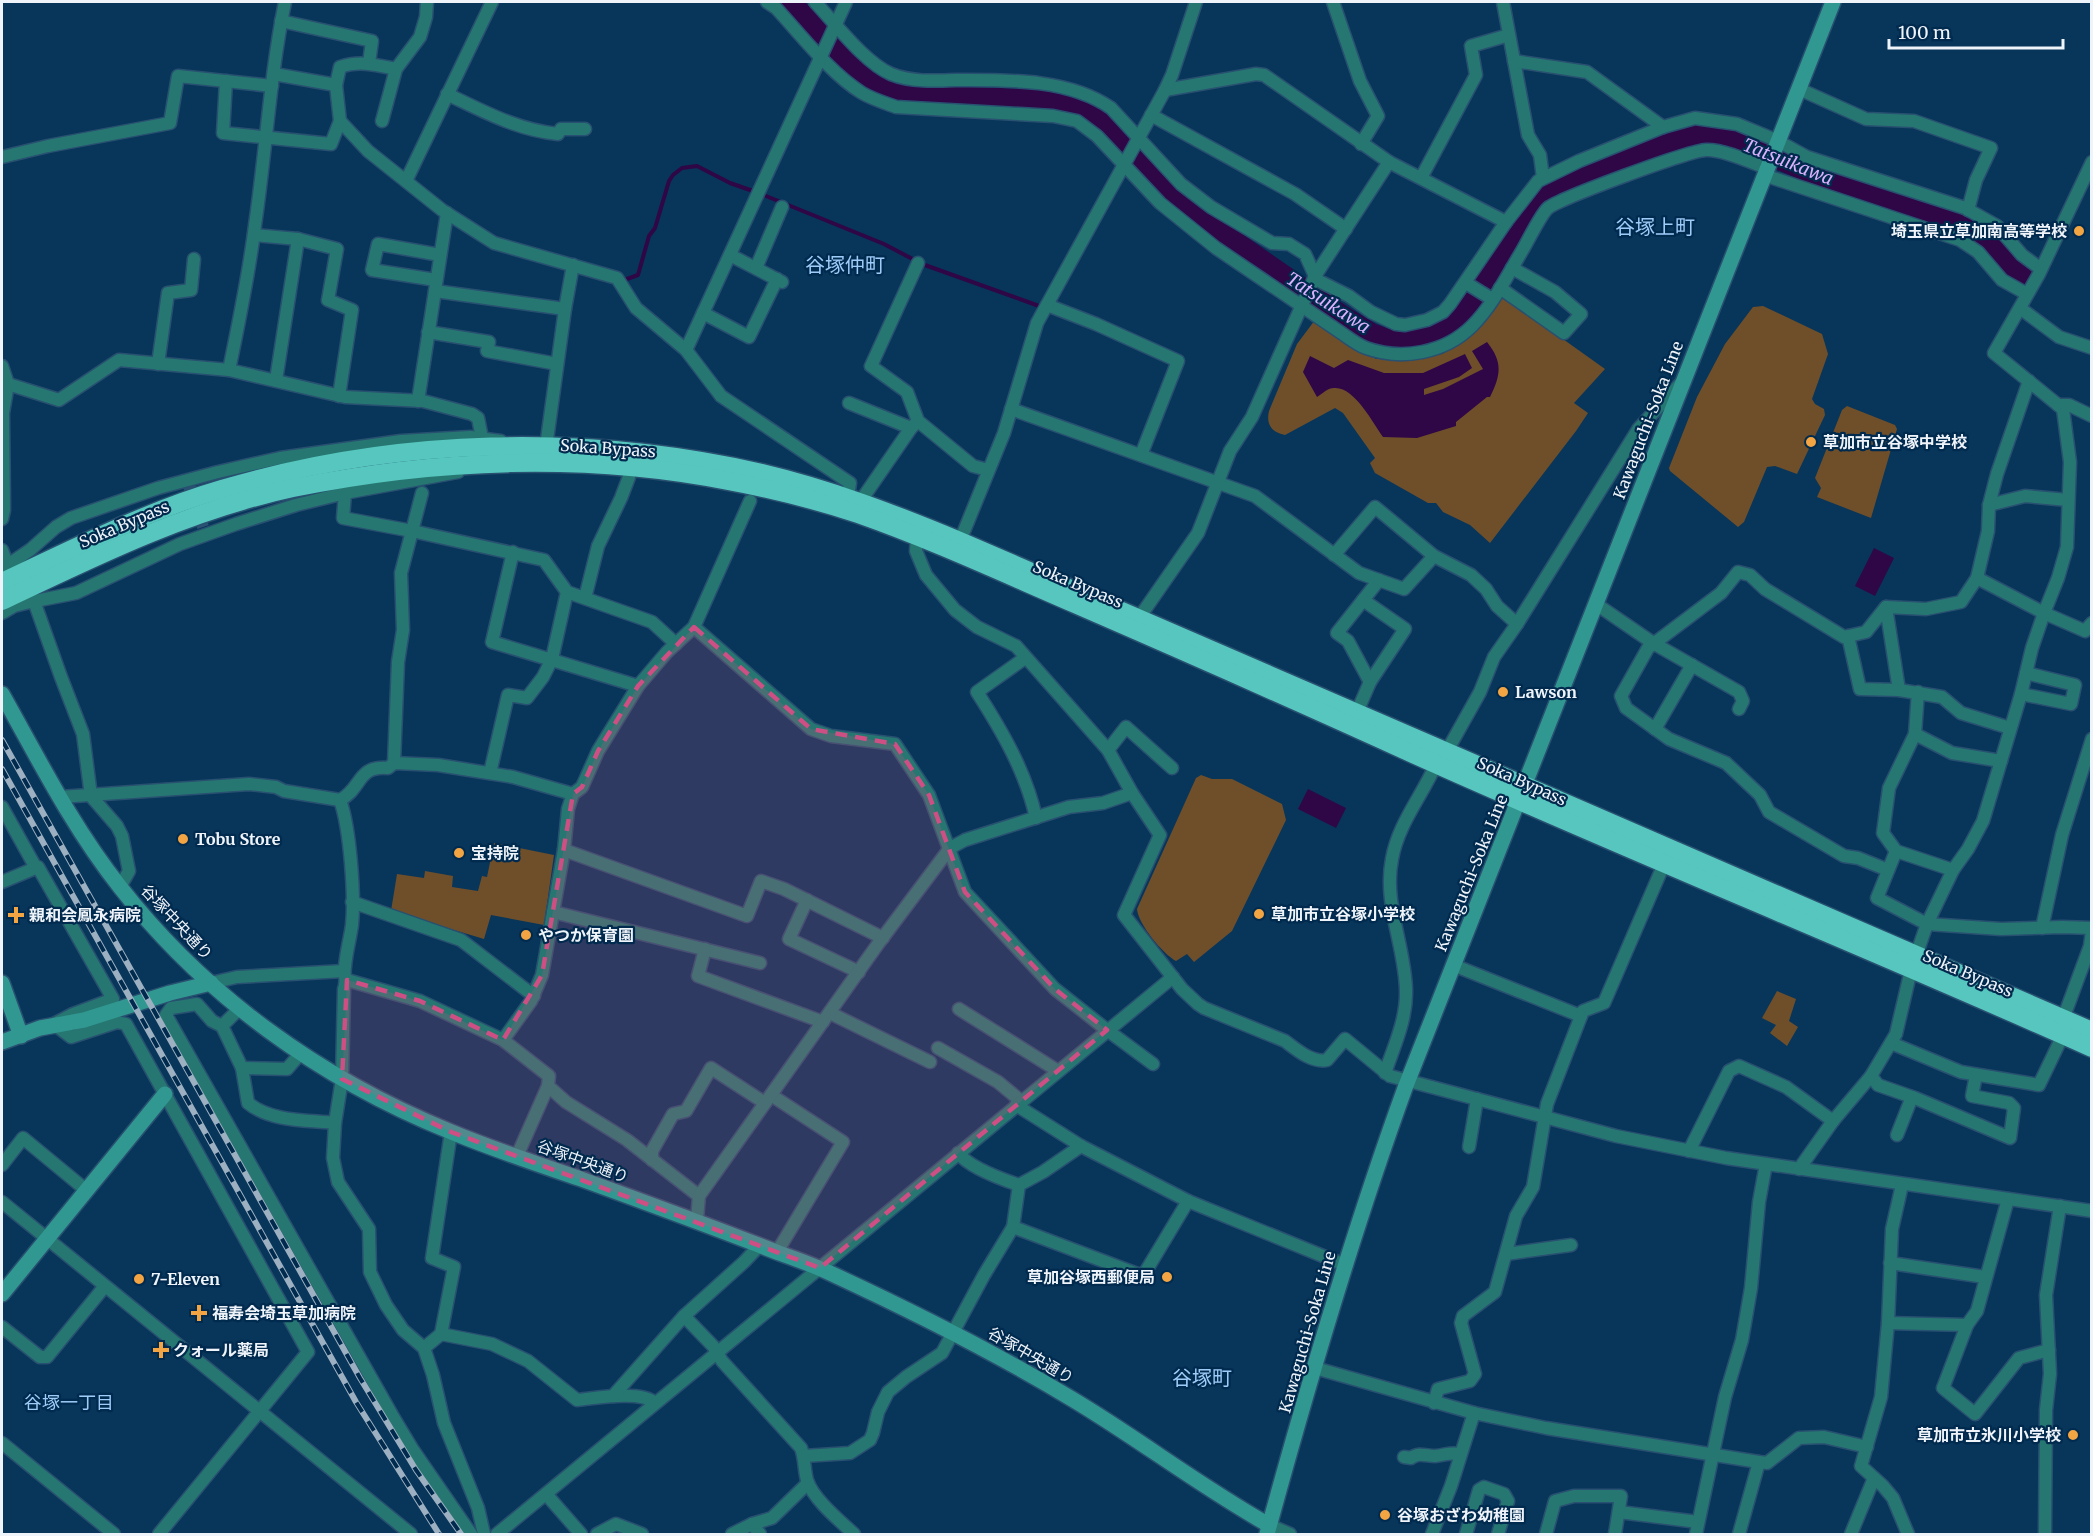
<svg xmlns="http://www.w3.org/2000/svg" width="2093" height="1536" viewBox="0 0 2093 1536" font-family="Merriweather,'Noto Sans JP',serif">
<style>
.green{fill:#6f4f2a}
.water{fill:#2f0646}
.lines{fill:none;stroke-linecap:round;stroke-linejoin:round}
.stream{stroke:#2f0646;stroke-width:4}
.river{stroke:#2f0646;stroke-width:21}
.street-tunnel{stroke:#2b5272;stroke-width:12;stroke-dasharray:12 6;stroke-linecap:butt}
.street-casing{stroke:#285070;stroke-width:15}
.secondary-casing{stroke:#285070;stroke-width:18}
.highway-casing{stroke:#285070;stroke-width:21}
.street{stroke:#267771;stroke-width:12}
.secondary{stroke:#319891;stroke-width:15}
.highway{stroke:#56c6be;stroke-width:18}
.rail-casing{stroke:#9cb0c1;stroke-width:6}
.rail{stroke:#002a4e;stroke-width:4;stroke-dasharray:11;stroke-linecap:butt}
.marked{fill:#cd4f83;fill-opacity:0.2;stroke:#cd4f83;stroke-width:4.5;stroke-dasharray:12 8;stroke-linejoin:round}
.poi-dot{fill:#f2a542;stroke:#002a4e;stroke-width:2}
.labels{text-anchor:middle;stroke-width:4.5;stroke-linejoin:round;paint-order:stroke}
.poi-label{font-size:16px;font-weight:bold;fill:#eff4fa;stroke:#002a4e;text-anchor:start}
.street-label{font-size:16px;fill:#eff4fa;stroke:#002a4e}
.water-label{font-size:18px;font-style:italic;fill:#dab1fd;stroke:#002a4e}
.neighbourhood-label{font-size:18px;fill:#9eccf9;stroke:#002a4e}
.quarter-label{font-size:20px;fill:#9eccf9;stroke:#002a4e}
</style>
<rect width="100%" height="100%" fill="#08355a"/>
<!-- green -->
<g class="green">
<path d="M1500 294 1605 369 1574 403 1588 413 1576 431 1490 543 1470 525 1443 512 1436 503H1428L1375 473 1370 463 1375 458 1343 413 1335 408 1285 435C1271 432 1266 424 1269 411L1297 344 1315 320 1376 359H1411L1442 354 1473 332Z"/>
<polygon points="1763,306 1822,334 1828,354 1812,399 1815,404 1824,409 1825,415 1797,474 1775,466 1767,467 1744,522 1738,527 1670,471 1669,468 1697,397 1725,344 1753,307"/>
<polygon points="1847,406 1895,425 1897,429 1871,518 1817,497 1821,488 1815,478 1842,410"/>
<path d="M1201 775 1212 779H1232L1282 804 1286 820 1232 931 1194 962 1187 954 1176 961C1163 954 1138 924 1137 909L1196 778Z"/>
<polygon points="494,843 554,855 544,925 491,915 484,939 391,911 397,874 424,878 425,871 453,876 452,887 478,891 482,876 487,877"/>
<polygon points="1777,991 1796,999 1789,1021 1798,1027 1787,1046 1770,1033 1776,1025 1762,1018"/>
</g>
<!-- water -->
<g class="water">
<path d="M1487 342C1503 362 1501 375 1490 397H1487L1456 422V426L1417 438 1383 437C1373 423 1354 386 1334 388 1328 388 1323 393 1317 397L1303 372 1310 356 1334 368 1348 360 1384 373H1423L1465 354 1472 368 1459 377 1424 389V395L1443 389 1483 369 1472 351Z"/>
<polygon points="1874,548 1894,558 1875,596 1855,586"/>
<polygon points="1308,789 1346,808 1336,828 1298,809"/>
</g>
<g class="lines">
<!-- stream -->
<g class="stream">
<polyline points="766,196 884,244 922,264 1039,306"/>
<polyline points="627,279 638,275 649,236 655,228 669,181 673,175 682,168 697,166 730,183 753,191"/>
</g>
<!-- river -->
<path class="river" d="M790 2 859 71 880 85 911 95 1034 100 1066 104 1094 114 1189 210 1341 315 1372 334 1386 339 1401 342 1414 341 1438 333 1450 327 1473 302 1497 263 1540 200 1556 189 1573 180 1642 153 1692 135H1721L1814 174 1975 229C1993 242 2004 262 2023 275"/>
<!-- street-tunnel -->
<polyline class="street-tunnel" points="189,486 203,527"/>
<!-- street casing -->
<g class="street-casing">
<g id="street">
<path d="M767 2 776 8C801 35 830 73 862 93 872 99 885 103 896 107L1053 116 1077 121 1097 136 1160 203 1216 248 1343 334C1350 339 1358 345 1366 348 1402 361 1445 353 1472 326 1493 305 1507 276 1522 251 1528 241 1541 214 1548 208 1561 198 1688 151 1706 150 1722 149 1751 162 1766 168"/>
<path d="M815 2C835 23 865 63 891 74 911 82 934 81 955 80 1006 80 1068 78 1111 108L1181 184 1211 207 1272 243 1289 244 1305 254 1315 276 1319 281 1349 296 1371 312 1396 324 1405 325 1427 320 1443 312 1450 304 1506 222 1538 181 1579 161 1663 127 1695 118 1737 124 1778 141 1807 157 1965 208 1997 226 2022 255 2041 269"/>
<polyline points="1333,2 1360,81 1378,116 1361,144"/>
<polyline points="1503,2 1528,135 1540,155 1543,178"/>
<polyline points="281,21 372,41 369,63"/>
<polyline points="1514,61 1587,72 1663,127"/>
<polyline points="226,81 223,133 331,144 340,121 336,85 274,74"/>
<path d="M336 85 340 67C359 60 377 65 396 69"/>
<polyline points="1799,89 1866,119 1914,121 1991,148 1976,180 1968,210"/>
<polyline points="1165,90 1256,74 1264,75 1389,162 1506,222"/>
<path d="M447 94C483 111 517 130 558 134L561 129H585"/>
<polyline points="1151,115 1295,194 1346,229"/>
<polyline points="340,121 368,151 442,210 494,243 617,278 636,308 686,350 721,396 850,483 848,497"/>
<polyline points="382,121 396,69 420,37 426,17 427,2"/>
<polyline points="2,157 48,146 170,123 178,76 272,86"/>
<polyline points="1764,175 1960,240 1978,252 2002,280 2027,294"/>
<polyline points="1421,178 1476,75 1471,46 1509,35"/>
<polyline points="406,181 492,2"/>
<polyline points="254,235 298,239 337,249 328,300 352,310 339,396"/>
<polyline points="730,255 782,282"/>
<polyline points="918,263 871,366 907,392 918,421 973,466 988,470"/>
<polyline points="756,268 782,207"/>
<polyline points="436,280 372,270 378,244 440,255"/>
<polyline points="1466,283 1492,299"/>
<polyline points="1500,288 1564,333 1581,314 1555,292 1512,268"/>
<polyline points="435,291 565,309"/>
<polyline points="1047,305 1096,324 1178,361 1141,455"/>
<polyline points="2020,308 2059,337 2092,348"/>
<polyline points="703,313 749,337 777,279"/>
<polyline points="428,332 489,342 487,351 557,364"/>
<polyline points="686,350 846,2"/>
<polyline points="158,364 168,293 191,290 194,259"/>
<polyline points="2,366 8,384 3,413 4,510 2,519"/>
<path d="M229 370C239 322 249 274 255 225 266 151 270 75 285 2"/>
<polyline points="276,380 298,239"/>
<polyline points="8,384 59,400 119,360 229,370 345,397 423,401 472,414 478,418 482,438"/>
<polyline points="418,401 447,213"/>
<polyline points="849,403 911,428"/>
<polyline points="2058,405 2069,405 2092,416"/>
<polyline points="1011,409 1255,496 1359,573 1404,589 1434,556"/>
<polyline points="546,447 565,309 573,265"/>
<polyline points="345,493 343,518 412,531 544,560 567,592 652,622 676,644"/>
<polyline points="860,502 911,428 918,421"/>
<polyline points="1989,505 2025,496 2068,500"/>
<path d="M917 536 916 551 926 575 955 610 977 627 1016 646 1108 750 1132 793 1160 835 1124 915 1182 989 1198 1004 1204 1008 1285 1041C1297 1050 1312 1063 1327 1060L1345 1039 1390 1076 1616 1136 1726 1158 2092 1211"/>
<polyline points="960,541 1004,433 1037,323 1165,90 1172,75 1196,2"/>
<polyline points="2,550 8,566"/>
<polyline points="513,552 492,642 638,686"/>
<polyline points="1334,555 1375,507 1434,556 1471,575 1486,589 1497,606 1517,624"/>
<polyline points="2,569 30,550 56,527 71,518 158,488 218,472 280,458 401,441 470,437 501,441"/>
<polyline points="1977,578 2044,613 2085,631 2092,623"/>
<polyline points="585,598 598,546 621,498 629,477"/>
<polyline points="34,601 61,677 83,734 91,796 117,826 122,836 129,871 120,887"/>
<polyline points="1596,604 1653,643 1739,692 1743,701 1739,709"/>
<polyline points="1886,607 1899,690"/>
<polyline points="2,613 14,606 30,602 76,593 180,544 236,524 296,505 345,493 458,472"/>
<polyline points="1139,618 1198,533 1230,451 1252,417 1315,276 1389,162"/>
<polyline points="694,627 811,729 831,736 895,744 929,795 965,892 1055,989 1107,1030 1153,1064"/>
<polyline points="1848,636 1860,689 1899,690 1942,697 1961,713 2010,728"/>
<path d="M1025 658 977 692C1002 731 1026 772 1036 818"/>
<polyline points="1370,682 1348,641 1337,633 1379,580"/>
<polyline points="1918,692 1915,734 1889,788 1883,833 1896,851 1953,870"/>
<polyline points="2021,694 2071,704 2075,685 2026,673"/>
<polyline points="1357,712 1370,682 1405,629 1363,600"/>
<polyline points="1655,729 1692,665"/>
<polyline points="1915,734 1952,753 2001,761"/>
<polyline points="1108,750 1126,727 1172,768"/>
<polyline points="1447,751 1480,692 1494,657 1517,624 1639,428 1680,384"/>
<polyline points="394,763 398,662 403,630 401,573 422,493"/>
<polyline points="490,773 508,695 527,698 543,677 552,659 567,592"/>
<polyline points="60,797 249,784 276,787 284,791 340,800"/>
<polyline points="2,807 36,868"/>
<polyline points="564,850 747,916 761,881 784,889 883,938"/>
<polyline points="1896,851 1877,898 1927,924 2001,929 2062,927 2092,928"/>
<polyline points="1888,870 1858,858 1844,856 1769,812 1760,795 1726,763 1669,739 1626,708 1621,696 1648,648 1721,593 1738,572 1750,575 1765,589 1844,637 1866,632 1886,607 1926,609 1961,602 1977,578 1988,531 1989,505 1997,474 2029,381"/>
<polyline points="2,882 38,867 113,999 73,1014 54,1024 71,1037 117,1022 126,1024 308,1352 159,1534"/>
<polyline points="807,900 789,939 859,972"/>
<polyline points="352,902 461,940 534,996"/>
<polyline points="553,912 760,963"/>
<polyline points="2042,928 2062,835 2092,739"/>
<polyline points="705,949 698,976 823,1022"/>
<polyline points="1453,965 1581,1016 1583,1011 1604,1003 1664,864"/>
<polyline points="347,980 420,1001 503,1040 549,1076 548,1086 566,1102 627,1140 699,1196"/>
<polyline points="211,983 237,977 344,971"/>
<polyline points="240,1008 222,1026 212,1021 197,1004 171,1008 166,1015 392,1415 413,1450 471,1534"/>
<polyline points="959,1009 1058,1071"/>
<polyline points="830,1013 930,1062"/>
<polyline points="2063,1019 2090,946 2092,931"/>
<path d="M222 1026 242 1068 248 1103C271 1122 307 1120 335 1123"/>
<polyline points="503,1040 531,1001 542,975 564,850 568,809 573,794 582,787 598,751 638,686 667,652 694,627 750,501"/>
<polyline points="1891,1043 1961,1072 2039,1085 2063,1035"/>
<polyline points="938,1048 998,1082 1021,1101"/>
<polyline points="242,1068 287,1069 300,1054"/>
<path d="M1385 1073C1394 1046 1407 1019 1406 990 1405 946 1383 903 1392 859 1398 824 1422 796 1436 764"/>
<polyline points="1871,1076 1878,1085 1915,1098 2010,1138 2014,1108 2009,1103 1972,1096 1976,1075"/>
<polyline points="771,1095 843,1142 777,1252"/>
<polyline points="1016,1105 1081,1146 1188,1201 1345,1265"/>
<polyline points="1897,1135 1912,1097"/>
<polyline points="1081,1146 1043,1172 1019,1185 1013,1227 1143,1276 1188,1201"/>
<polyline points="1469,1147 1477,1099"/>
<polyline points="1689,1151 1729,1071 1739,1066 1786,1087 1833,1121"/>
<path d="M958 1153C970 1168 1001 1179 1019 1185"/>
<polyline points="517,1156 548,1086"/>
<polyline points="652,1160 652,1151 673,1114 686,1111 711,1068 765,1103"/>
<polyline points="2,1165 23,1138 86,1190"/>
<polyline points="1799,1169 1833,1121 1871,1076 1896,1034 1911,970 1927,924 1953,870 1968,849 1983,821 2021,694 2032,648 2044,613 2058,578 2067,547 2070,462 2063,409 1994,353 2039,274 2092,162"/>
<polyline points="1902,1185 1892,1229 1888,1323 1881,1397 1861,1466 1883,1486 1893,1498 1908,1534"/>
<polyline points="2008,1199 1977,1311 1967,1325 1943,1388 1975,1414 2019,1358 2049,1350"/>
<polyline points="2,1202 411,1534"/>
<polyline points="697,1220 699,1196 878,944 950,848 965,840 1069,807 1103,803 1132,793"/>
<polyline points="1506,1254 1571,1245"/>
<polyline points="1890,1263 1985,1277"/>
<path d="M684 1316 713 1346 722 1361 801 1448C805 1459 804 1469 807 1480 813 1499 840 1521 854 1534"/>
<polyline points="1888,1323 1967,1325"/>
<polyline points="2,1327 40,1357 47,1357 105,1286"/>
<polyline points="441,1334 454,1267 432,1258 451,1132"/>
<path d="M424 1348 441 1334 492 1344 528 1361 577 1400C596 1398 641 1390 655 1403"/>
<polyline points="1315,1368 1474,1413 1546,1428 1759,1462 1767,1463 1799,1438 1824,1437 1867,1447"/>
<polyline points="613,1396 684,1316 744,1262 760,1245"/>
<polyline points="1434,1403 1438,1389 1470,1381 1475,1374 1461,1323 1463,1316 1495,1292 1516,1216 1533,1187 1547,1104 1581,1016"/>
<polyline points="2,1443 114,1534"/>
<polyline points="804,1456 850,1453 870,1440 873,1433 878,1412 888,1392 906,1377 942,1353 984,1275 1013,1227"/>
<path d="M1404 1457 1411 1458C1419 1452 1426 1456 1435 1456 1446 1455 1449 1452 1460 1454"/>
<polyline points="546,1494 581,1534"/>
<polyline points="1619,1512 1698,1522"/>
<polyline points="752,1524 760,1534"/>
<polyline points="1269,1525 1290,1534"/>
<path d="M484 1534 478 1508 444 1423 433 1375 424 1348 403 1330 386 1305 370 1272 369 1229 338 1182 333 1158 335 1123 342 1079 344 989C348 978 343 977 345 967 346 953 350 939 352 925 355 895 350 828 340 800 362 789 357 765 388 768L394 763 438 765 513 777 573 794"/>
<polyline points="497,1534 1173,977"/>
<polyline points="597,1534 616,1524 642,1534"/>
<polyline points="732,1534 752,1524 772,1518 808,1483"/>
<polyline points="1432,1534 1451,1486 1474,1413"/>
<polyline points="1466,1534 1479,1490 1484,1487 1504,1494 1508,1501 1498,1534"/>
<polyline points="1546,1534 1555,1501 1574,1496 1621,1496 1615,1534"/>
<polyline points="1696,1534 1725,1397 1742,1340 1751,1288 1759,1202 1766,1164"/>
<polyline points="1739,1534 1759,1462"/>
<polyline points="1851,1534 1874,1478"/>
<polyline points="2045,1534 2046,1410 2050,1374 2046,1295 2060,1206"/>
</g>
</g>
<!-- secondary casing -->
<g class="secondary-casing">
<g id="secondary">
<path d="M2 694C39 760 73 828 120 887 205 996 321 1079 449 1131 492 1149 537 1164 581 1179 647 1203 713 1227 779 1253 796 1259 813 1265 830 1273 912 1311 994 1352 1072 1399 1139 1439 1201 1487 1269 1525"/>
<polyline points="2,983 21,1036"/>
<polyline points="2,1042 40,1028 84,1020 170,993 211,983"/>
<polyline points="2,1294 165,1094"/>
<path d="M1267 1534C1308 1384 1352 1234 1405 1088L1833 2"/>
</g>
</g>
<!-- highway casing -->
<g class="highway-casing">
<g id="highway">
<path d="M2 582C73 549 146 511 222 489 396 437 586 433 762 473 830 489 895 514 960 541L2092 1031"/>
<path d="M2 601C96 556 190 510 293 488 435 459 585 453 728 481 771 489 816 500 858 514 932 540 1003 573 1075 604 1188 653 1301 703 1413 754 1638 855 1866 947 2092 1048"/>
</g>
</g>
<!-- street -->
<use href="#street" class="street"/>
<!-- secondary -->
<use href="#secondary" class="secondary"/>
<!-- highway -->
<use href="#highway" class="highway"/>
<!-- rail casing -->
<g class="rail-casing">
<g id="rail">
<polyline points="2,740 360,1378 416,1470 461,1534"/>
<polyline points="2,769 356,1402 439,1534"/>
</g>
</g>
<!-- rail -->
<use href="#rail" class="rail"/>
</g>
<!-- marked area -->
<path class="marked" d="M694 627 811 729 895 744 929 795 965 892 1055 989 1107 1030 820 1268 451 1132 342 1079 347 980 420 1001 503 1040 542 975 573 794 582 787 598 751 638 686Z"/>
<!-- markers -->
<g class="poi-dot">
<circle cx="2079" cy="231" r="6"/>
<circle cx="1811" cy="442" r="6"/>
<circle cx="1503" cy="692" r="6"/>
<circle cx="183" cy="839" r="6"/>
<circle cx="459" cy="853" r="6"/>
<circle cx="1259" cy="914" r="6"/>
<path d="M13 906h6v6h6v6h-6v6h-6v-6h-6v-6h6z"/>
<circle cx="526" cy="935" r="6"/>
<circle cx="1167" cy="1277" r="6"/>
<circle cx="139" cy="1279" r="6"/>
<path d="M196 1304h6v6h6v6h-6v6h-6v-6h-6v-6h6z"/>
<path d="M158 1341h6v6h6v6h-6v6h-6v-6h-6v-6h6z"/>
<circle cx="2073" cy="1435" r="6"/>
<circle cx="1385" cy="1515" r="6"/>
</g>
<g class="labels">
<!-- poi labels -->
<g class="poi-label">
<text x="2067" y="237" text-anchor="end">埼玉県立草加南高等学校</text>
<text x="1823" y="448">草加市立谷塚中学校</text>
<text x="1515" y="698">Lawson</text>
<text x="195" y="845">Tobu Store</text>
<text x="471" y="859">宝持院</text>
<text x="1271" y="920">草加市立谷塚小学校</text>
<text x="29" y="921">親和会鳳永病院</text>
<text x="538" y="941">やつか保育園</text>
<text x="1155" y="1283" text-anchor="end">草加谷塚西郵便局</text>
<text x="151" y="1285">7-Eleven</text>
<text x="212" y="1319">福寿会埼玉草加病院</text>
<text x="173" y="1356">クォール薬局</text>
<text x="2061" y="1441" text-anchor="end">草加市立氷川小学校</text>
<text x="1397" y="1521">谷塚おざわ幼稚園</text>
</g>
<!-- street labels -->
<g class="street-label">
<text transform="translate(1648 420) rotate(-69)" y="6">Kawaguchi-Soka Line</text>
<text transform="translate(608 448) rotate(4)" y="6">Soka Bypass</text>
<text transform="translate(124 524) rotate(-23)" y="6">Soka Bypass</text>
<text transform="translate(1078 584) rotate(23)" y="6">Soka Bypass</text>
<text transform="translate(1522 781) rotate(24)" y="6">Soka Bypass</text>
<text transform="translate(1471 873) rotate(-68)" y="6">Kawaguchi-Soka Line</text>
<text transform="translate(177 922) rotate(47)" y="6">谷塚中央通り</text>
<text transform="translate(1968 973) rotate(23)" y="6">Soka Bypass</text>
<text transform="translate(583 1161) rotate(20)" y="6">谷塚中央通り</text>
<text transform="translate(1307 1332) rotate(-74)" y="6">Kawaguchi-Soka Line</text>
<text transform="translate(1031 1355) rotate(30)" y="6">谷塚中央通り</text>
</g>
<!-- water labels -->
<g class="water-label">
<text transform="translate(1788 162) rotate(22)" y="6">Tatsuikawa</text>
<text transform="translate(1328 303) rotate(33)" y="6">Tatsuikawa</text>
</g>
<!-- neighbourhood labels -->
<g class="neighbourhood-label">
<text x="69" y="1409">谷塚一丁目</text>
</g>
<!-- quarter labels -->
<g class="quarter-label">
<text x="1655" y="234">谷塚上町</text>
<text x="845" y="272">谷塚仲町</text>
<text x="1202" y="1385">谷塚町</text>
</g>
</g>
<!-- border -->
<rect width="2093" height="1536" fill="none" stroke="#eff4fa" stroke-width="6"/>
<!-- scale -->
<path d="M1889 39v9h174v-9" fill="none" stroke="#eff4fa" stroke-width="3"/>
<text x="1898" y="39" font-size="18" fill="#eff4fa" stroke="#002a4e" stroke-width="4.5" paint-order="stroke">100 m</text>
</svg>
